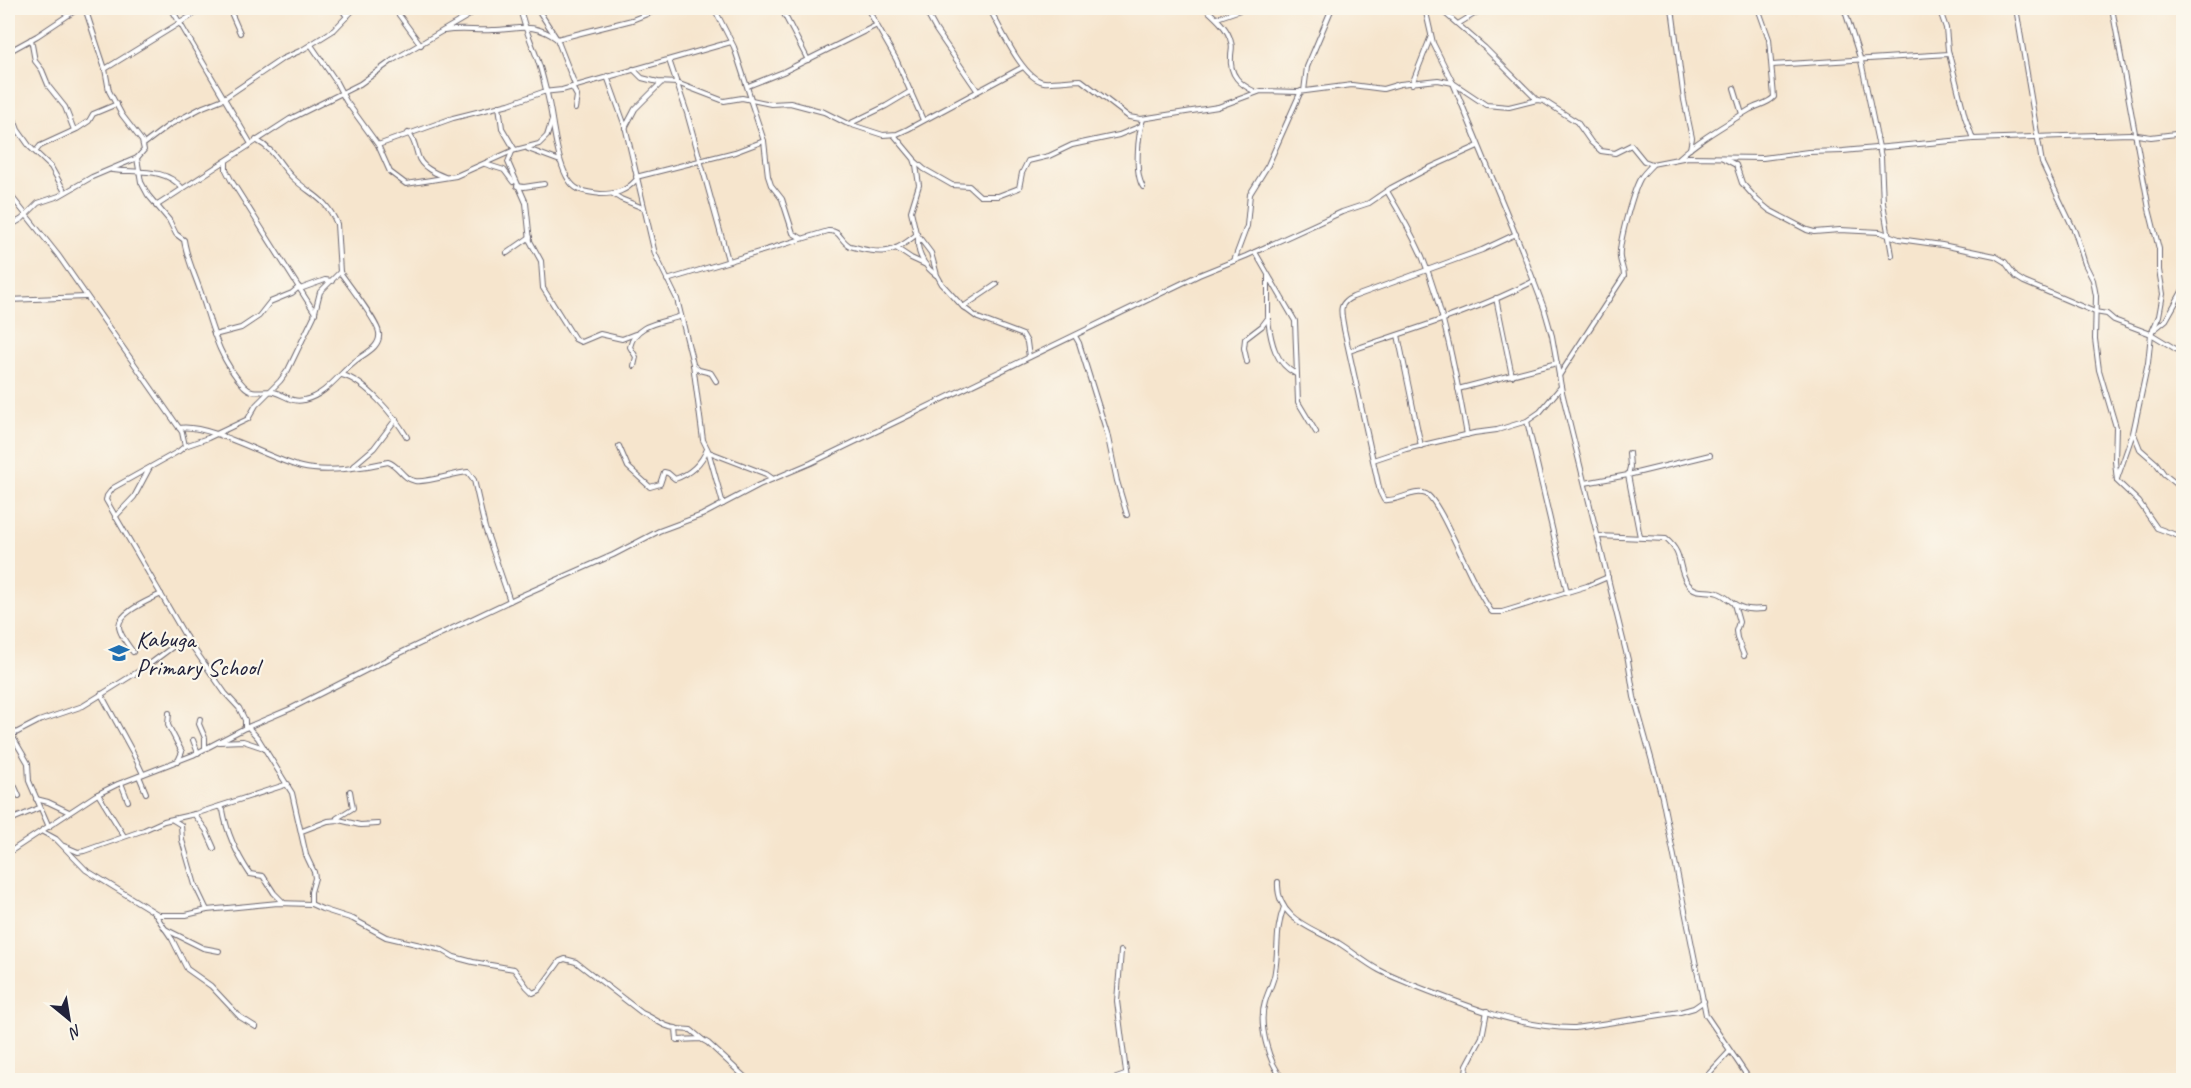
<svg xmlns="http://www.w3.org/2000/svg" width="2191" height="1088" viewBox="0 0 2191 1088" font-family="Caveat,sans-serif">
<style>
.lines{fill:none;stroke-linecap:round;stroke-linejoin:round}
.minor-casing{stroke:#6c666e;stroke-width:6}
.minor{stroke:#fff;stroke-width:4}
.labels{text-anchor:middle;stroke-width:4.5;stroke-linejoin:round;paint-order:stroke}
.poi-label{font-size:24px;fill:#22223b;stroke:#fbf7ec;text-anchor:start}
</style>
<rect width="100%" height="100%" fill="#fbf7ec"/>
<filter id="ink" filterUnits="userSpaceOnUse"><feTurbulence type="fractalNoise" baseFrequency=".0167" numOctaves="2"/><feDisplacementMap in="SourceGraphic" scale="12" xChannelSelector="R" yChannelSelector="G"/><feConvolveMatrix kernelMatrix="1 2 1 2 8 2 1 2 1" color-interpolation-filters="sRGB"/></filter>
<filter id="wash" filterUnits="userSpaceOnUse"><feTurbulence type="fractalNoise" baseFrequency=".008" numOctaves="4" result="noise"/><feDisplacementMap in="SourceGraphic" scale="24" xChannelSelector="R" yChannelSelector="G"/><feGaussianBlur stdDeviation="1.35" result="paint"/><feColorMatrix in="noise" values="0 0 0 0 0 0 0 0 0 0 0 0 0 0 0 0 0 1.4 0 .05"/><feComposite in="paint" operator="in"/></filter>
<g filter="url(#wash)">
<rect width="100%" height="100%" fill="#f6e5cd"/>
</g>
<g filter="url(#ink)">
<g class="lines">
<!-- minor casing -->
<g class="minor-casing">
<g id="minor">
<polyline points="171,8 251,144"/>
<polyline points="229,8 240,33"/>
<polyline points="341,8 347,17"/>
<polyline points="394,8 421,45"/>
<path d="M520 8C524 28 533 45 539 64 542 73 544 82 546 90 554 114 555 177 578 189 583 192 594 193 600 194 616 194 625 192 636 180"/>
<polyline points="537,8 557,39 575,85"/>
<polyline points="714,8 734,47 751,99"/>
<polyline points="781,8 808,60"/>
<polyline points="867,8 896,59 923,120"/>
<polyline points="924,8 936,30 977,90"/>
<path d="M989 8C1000 26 1022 79 1044 82 1050 83 1073 80 1081 80L1129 117 1141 119 1218 107 1261 91 1298 92 1352 85 1383 89 1400 84 1438 80 1453 83 1486 105 1509 107 1537 100 1544 101 1577 122 1591 142 1601 151 1615 153 1631 145 1644 161 1652 164 1688 157 1763 158 1808 152 1843 151 1973 139 2130 134 2151 137 2184 133"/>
<path d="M1205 8C1215 17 1228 28 1231 42 1233 47 1231 52 1231 56 1229 75 1240 85 1256 92"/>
<polyline points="1307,8 1319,10 1330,8"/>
<polyline points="1425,8 1433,43 1453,83 1522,250 1544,308 1552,336 1562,392 1628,660 1634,697 1662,797 1706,1015 1750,1080"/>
<polyline points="1439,8 1485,48 1537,100"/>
<polyline points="1672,8 1684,100 1692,138 1690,149"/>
<polyline points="1844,8 1861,61 1881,157 1883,203 1892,255"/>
<polyline points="1939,8 1946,28 1948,50 1965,117 1973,139"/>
<polyline points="2016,8 2042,163 2075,232 2085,264 2093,280 2096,296 2095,339 2099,370 2116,427 2115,461 2117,481 2139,502 2157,528 2184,538"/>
<polyline points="2112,8 2149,209 2159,249 2159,270 2163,294 2159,316 2151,334 2148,363 2133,433 2117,479"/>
<polyline points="1217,18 1240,10 1279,8"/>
<polyline points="1458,24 1484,8"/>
<path d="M444 31C460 28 475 31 492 30 519 30 531 21 557 39L632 20 662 8"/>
<polyline points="31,39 35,61 42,70 49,87 65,107 74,130"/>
<polyline points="311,45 335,80 346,101 378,145 390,172 406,184 456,176 512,151 539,144 547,136 552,120"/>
<polyline points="8,52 37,36 79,8"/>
<polyline points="669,60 687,113 728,260"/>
<polyline points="1772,65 1949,54"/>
<polyline points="105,69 204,8"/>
<polyline points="633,69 642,78 658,82 677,83 724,101 742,98 771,104 790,103 824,112 846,123 883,135 897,134 908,129 1023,67"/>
<polyline points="607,76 625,126 655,254 677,299 693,364 703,440 708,450 723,504"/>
<polyline points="1412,84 1431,36"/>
<polyline points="748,86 783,72 877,25"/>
<polyline points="572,87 577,96 575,109"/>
<polyline points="1734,88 1742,114"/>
<polyline points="1304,91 1307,67 1332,8"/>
<polyline points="750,99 764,141 768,176 771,185 782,199 793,233 801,238"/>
<polyline points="8,103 18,130 30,147 51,167 65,192"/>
<polyline points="499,106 502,128 515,150"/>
<polyline points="849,124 886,106 911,91"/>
<polyline points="625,128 635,109 661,83"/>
<path d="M408 133C415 140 415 147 418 156 421 167 435 173 445 177"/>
<polyline points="894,135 914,159 916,165 919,185 911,211 916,233 931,253 937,275 942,284 963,307 978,318 1023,335 1027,342 1029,357"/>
<polyline points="144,144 169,125 203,107 223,99 282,59 302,50 334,30 355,8"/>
<polyline points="378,145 453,118 509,104 543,92 562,90 731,42"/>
<polyline points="528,149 560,161"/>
<polyline points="36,151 40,146 77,129 89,121 93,114 117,104"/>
<polyline points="512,152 508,162 526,203 530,241 541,261 543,288 575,339 581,342 600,334 622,339 635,334"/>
<path d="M137 158 141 182 148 195 169 220 176 234 184 240C187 260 196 277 202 296 212 328 220 361 244 386 253 396 264 389 274 392 285 395 291 403 304 400 326 395 338 375 354 362 363 354 381 348 379 333 378 322 348 284 340 272"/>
<path d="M1679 158C1700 139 1725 125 1749 110 1757 105 1768 104 1774 97L1769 39 1758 8"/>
<polyline points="1723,158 1736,165 1742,183 1757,200 1769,210 1807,230 1814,232 1840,230 1880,232 1899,239 1942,245 1995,256 2005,262 2016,277 2024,282 2095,312 2107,314 2114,320 2151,334 2184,354"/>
<polyline points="226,161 226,170 231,180 315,313"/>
<polyline points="916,162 924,169 952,185 969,186 980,196 998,196 1019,188 1022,173 1028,161 1049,156 1072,145 1119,135 1141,126"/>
<polyline points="485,164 504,170 513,182"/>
<path d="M112 170C137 173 166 167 183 189"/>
<polyline points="636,177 735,152 764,141"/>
<polyline points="517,186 524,187 544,184"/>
<path d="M1143 187C1134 173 1138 135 1143 119"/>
<path d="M1387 191C1399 211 1412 234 1422 256 1445 313 1456 375 1467 435"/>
<polyline points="8,192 58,255 182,432 185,446 179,451 113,488 107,496 106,500 187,639 225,693 239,708 245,720 245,728"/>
<polyline points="613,194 621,199 643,208"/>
<polyline points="156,206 290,119 360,84 393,60 468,16 478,8"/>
<polyline points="8,227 22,219 38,203 59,196 92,177 137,158 144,150 142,141 122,115 109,91 105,69 85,8"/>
<path d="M1516 234 1482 250 1353 297C1336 304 1342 314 1344 329L1380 492 1384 500C1398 502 1413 489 1426 494 1441 500 1474 592 1492 612H1502L1587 586 1608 577"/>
<path d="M918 238C917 253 924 266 936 275"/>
<polyline points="896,248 911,258 924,264"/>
<polyline points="1255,252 1295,321 1298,402 1316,432"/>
<polyline points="507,253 530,237"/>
<polyline points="1234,261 1247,226 1250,194 1268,165 1301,91"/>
<path d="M667 280 828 231C841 230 840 241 850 246 881 254 891 256 917 234"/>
<polyline points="300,289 325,280 332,281"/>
<polyline points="1496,298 1512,376"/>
<polyline points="8,300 86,297"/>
<polyline points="963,307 997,284"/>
<path d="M1268 320C1271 342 1275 363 1296 374"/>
<polyline points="2155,329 2166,320 2184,288"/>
<polyline points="214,335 241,328 259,316 270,302 292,293 299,287"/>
<polyline points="1398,335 1421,446"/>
<polyline points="1075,336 1079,343 1107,433 1117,481 1127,515"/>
<path d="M1349 351C1411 330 1476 311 1534 281"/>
<polyline points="1247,362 1244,348 1245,339 1262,326 1268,318 1268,276"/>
<polyline points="693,365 699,370 711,373 716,381"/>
<path d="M634 366 636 357 630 347C635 323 662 323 681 316"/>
<path d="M342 375C366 381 395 417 407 437"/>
<path d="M1559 376 1624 276C1624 269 1621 265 1620 258 1618 244 1633 192 1640 179 1643 174 1648 169 1652 165"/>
<polyline points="1458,389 1557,363"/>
<polyline points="1527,421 1567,592"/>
<path d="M179 428C208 423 270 459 301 467 326 473 363 468 388 462 399 465 402 479 415 481 427 483 454 473 468 472L474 480 485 528 510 601"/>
<polyline points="2134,434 2140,449 2156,463 2164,474 2184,490"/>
<path d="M185 446 208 438 248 419 256 405 280 381 288 370 314 316 320 292 340 272 337 224C325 196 311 196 292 177 278 163 276 151 256 140"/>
<path d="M619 446 628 467 650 487 660 484 664 472 668 473 675 479C690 474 702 463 707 449"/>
<polyline points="709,452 766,474 773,479"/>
<polyline points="1629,453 1630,467 1628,475 1640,537"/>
<polyline points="1373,460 1406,449 1474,433 1497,430 1527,421 1540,412 1561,387"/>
<polyline points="353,466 374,448 396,419"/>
<polyline points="1585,483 1628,475 1710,455"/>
<polyline points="115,517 134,497 149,469"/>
<path d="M1598 536 1666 539C1685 555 1676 567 1688 584 1697 595 1706 589 1718 593 1724 595 1728 599 1733 603 1743 610 1752 610 1764 609"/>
<polyline points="1734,604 1739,622 1736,631 1737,638 1744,656"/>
<path d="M133 652C128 645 119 634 119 626 119 612 150 600 161 594"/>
<polyline points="101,694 132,751 143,774"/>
<polyline points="169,713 168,725 182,752 178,761"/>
<polyline points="8,718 13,733"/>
<polyline points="200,719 199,724 205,738 205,748"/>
<polyline points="248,727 258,738 292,793 306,855 314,872 315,878 311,892 311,904"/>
<polyline points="8,737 39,721 83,706 147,666 186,637"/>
<polyline points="8,739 14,739 28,763 29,781 49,827"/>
<polyline points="193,740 198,753"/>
<polyline points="219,742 243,741 264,748"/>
<polyline points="139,776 146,793"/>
<polyline points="121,783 128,801"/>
<polyline points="8,788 15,787 19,796"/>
<polyline points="98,794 124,836"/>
<polyline points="36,799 48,802 69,812"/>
<path d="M219 807 223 810C227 834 236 853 250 874L263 876 274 893 283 902"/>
<polyline points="194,814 206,830 214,848"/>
<polyline points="337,818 353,808 350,791"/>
<polyline points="173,820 181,825 182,840 195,885 207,910"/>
<polyline points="8,821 39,808"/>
<polyline points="302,831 328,821 339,820 360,825 378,824"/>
<path d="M43 832 56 839 86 870 159 915H186L207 910 278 903 311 904 322 909 353 919 386 937 442 950 454 957 473 962 514 969 527 987 533 993 539 990 560 961 565 959 576 962 642 1013C655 1018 662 1027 676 1028L677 1040 701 1039 708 1043 748 1080"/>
<polyline points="64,846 78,852 84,851 144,830 164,821 195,814 288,784"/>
<polyline points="8,853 96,795 118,784 193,755 243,729 290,709 396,655 518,597 613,555 659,531 702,515 759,485 811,463 1199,275 1246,256 1342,212 1369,203 1391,188 1427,169 1478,146"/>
<path d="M1278 882C1276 918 1311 928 1337 942 1352 951 1364 962 1379 970 1390 976 1401 980 1413 985 1461 1004 1523 1029 1575 1028L1680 1012 1694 1008 1704 1001"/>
<polyline points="155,914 172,939 187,969 211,986 240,1017 256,1027"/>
<polyline points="165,929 203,948 219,951"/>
<polyline points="1121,951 1117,1001 1127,1080"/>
<polyline points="677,1029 691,1030 703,1040"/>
<polyline points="1111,1080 1125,1075"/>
<path d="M1284 1080C1268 1063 1258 1024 1265 1002 1268 991 1274 982 1275 971 1279 948 1275 930 1284 907"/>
<polyline points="1465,1080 1467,1065 1482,1037 1487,1011"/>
<polyline points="1703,1080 1729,1052"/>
</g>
</g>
<!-- minor -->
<use href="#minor" class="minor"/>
</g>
</g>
<!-- icons -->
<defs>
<g id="school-bare" transform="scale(1.62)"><path d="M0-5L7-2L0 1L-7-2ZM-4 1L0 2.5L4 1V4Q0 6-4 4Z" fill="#1f6fb2" stroke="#fbf7ec" stroke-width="2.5" paint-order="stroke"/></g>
</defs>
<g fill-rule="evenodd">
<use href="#school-bare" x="119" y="653"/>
</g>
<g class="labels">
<!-- poi labels -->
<g class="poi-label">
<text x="136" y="647">Kabuga<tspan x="136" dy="28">Primary School</tspan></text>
</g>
</g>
<!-- margin -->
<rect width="2191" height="1088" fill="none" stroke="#fbf7ec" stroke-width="30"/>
<!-- north arrow -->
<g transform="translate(69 1019) rotate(150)" stroke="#fbf7ec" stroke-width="4.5" paint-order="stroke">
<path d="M0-4.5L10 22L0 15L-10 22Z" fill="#22223b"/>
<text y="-9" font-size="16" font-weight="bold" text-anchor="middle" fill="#22223b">N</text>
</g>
</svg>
